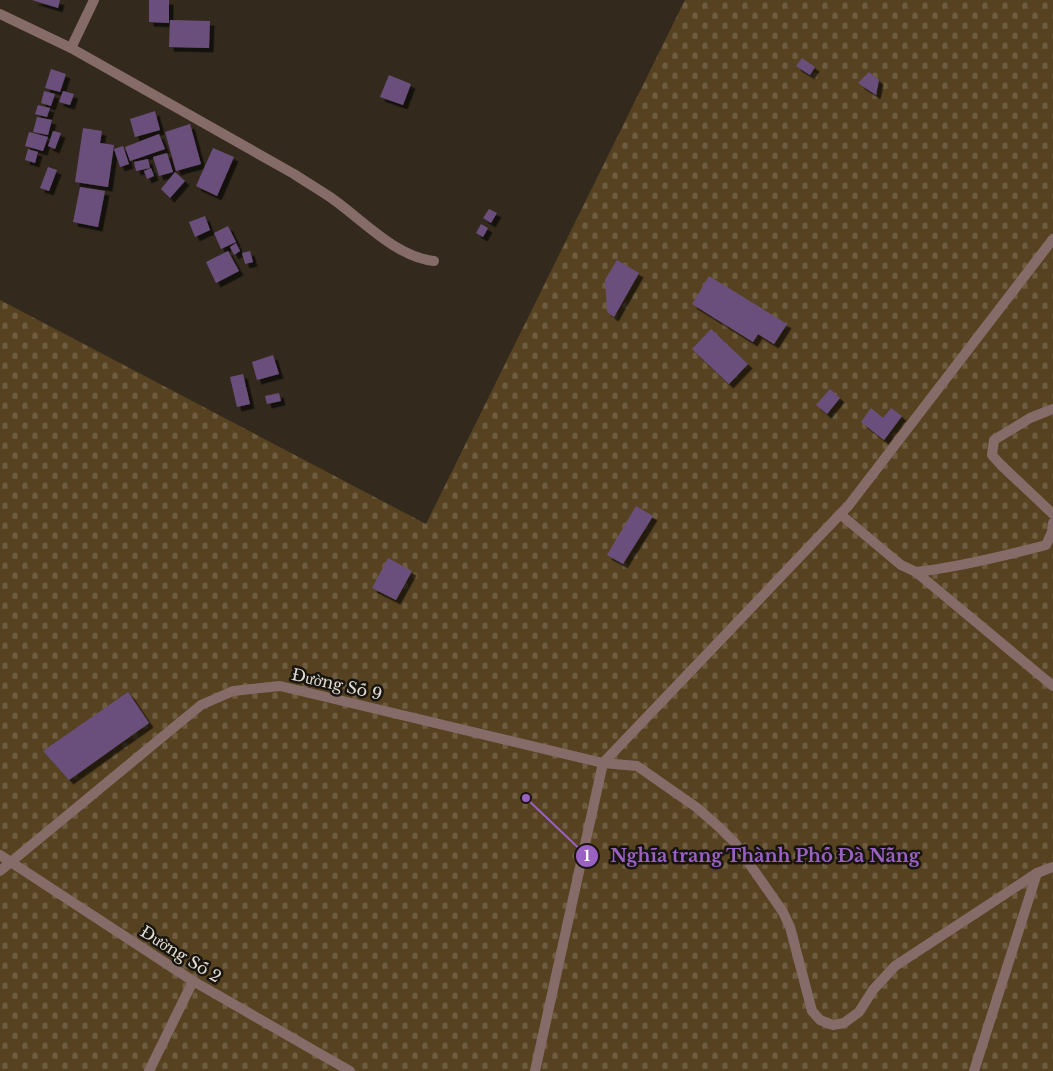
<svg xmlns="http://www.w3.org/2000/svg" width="1053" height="1071" viewBox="0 0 1053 1071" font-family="'Libre Baskerville',serif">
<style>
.cemetery{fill:url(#cemetery-stones)}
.building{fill:#6a507c;filter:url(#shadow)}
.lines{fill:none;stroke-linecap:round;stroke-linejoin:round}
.street{stroke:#866c69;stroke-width:10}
.labels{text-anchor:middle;stroke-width:5;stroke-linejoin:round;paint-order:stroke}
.street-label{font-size:16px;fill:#e1dcd3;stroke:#18140e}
.leader{fill:none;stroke:#9a61c5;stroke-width:2}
.callout-dot{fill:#9a61c5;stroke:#18140e;stroke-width:2}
.mark-label{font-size:15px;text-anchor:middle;font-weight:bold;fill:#fff}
.callout-label{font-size:18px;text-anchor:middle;font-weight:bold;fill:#9a61c5;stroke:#18140e;stroke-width:5;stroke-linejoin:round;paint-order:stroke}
</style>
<defs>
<pattern id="cemetery-stones" width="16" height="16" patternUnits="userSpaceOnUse" patternTransform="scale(1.25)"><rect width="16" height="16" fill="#564221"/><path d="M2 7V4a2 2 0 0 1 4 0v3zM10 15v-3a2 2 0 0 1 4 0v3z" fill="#6e5d40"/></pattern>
<filter id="shadow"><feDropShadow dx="4.5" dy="4.5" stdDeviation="0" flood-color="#0009"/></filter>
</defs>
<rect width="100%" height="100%" fill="#332a1d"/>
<!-- cemetery -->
<polygon class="cemetery" points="685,0 1053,0 1053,1071 0,1071 0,300 426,524"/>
<!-- building -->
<g class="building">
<polygon points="32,0 60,0 58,8"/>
<polygon points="149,0 169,0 169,23 149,22"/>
<polygon points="170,20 210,21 209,48 169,47"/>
<polygon points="802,58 815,67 810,75 796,66"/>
<polygon points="51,69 66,74 60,92 45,88"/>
<polygon points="869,72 879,80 876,95 858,83"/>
<polygon points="389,75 411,84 403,105 380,97"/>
<polygon points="44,91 55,94 51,106 41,103"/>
<polygon points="63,91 74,94 70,105 59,102"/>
<polygon points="38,105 50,108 47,117 35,114"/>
<polygon points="155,111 160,130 135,137 130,119"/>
<polygon points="37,117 52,120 48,135 33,132"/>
<polygon points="190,124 201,164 176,171 165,132"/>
<polygon points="83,128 102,131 100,143 114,145 108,187 75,182"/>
<polygon points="53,131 61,133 55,149 48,146"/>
<polygon points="29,132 48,137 43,151 25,146"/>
<polygon points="159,134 165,149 130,161 125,147"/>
<polygon points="123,146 129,164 120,167 114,149"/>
<polygon points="213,148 234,157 217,196 196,186"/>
<polygon points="28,149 38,152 35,163 25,160"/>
<polygon points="167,153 173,172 159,176 153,157"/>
<polygon points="148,159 150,168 136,171 134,162"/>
<polygon points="48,167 57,170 49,191 40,188"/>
<polygon points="151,168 154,176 147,179 144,171"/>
<polygon points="175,172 185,181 170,198 161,189"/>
<polygon points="80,187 105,191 98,227 73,222"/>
<polygon points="489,209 497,213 491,223 483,218"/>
<polygon points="205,216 210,230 195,237 189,222"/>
<polygon points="481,224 488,228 483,237 476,233"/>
<polygon points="228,226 236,242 221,249 214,233"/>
<polygon points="236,243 240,251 234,255 230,247"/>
<polygon points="228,251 239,271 216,283 206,262"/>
<polygon points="250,251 253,262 245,264 242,253"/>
<polygon points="617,260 639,273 614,317 607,312 605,280"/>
<polygon points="709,276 787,324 774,344 758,334 753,342 692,304"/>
<polygon points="711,329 748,364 729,384 692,349"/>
<polygon points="273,355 279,374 257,380 252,362"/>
<polygon points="243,374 250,404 237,407 230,377"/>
<polygon points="830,389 840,398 827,414 816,405"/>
<polygon points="279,393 281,401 267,404 265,396"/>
<polygon points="871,408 883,418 891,408 902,416 884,440 861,422"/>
<polygon points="636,506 653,516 623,564 607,555"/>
<polygon points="388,558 412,571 396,600 372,588"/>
<polygon points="128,692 149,723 69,780 43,751"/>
</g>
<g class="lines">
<!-- street -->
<g class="street">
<path d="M0 14 71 48 294 174C306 182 318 189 330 197 361 218 395 257 434 261"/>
<polyline points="71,48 94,0"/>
<polyline points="1053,409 1030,418 994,440 992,455 1001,465 1053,514"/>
<polyline points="840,514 901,565 916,572 1053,686"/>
<path d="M916 572C960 567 1004 556 1046 545L1052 532 1053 523"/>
<polyline points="0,855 193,981 350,1071"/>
<polyline points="0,871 201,705 233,691 280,686 603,763 637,766 696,807 719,827 735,843 783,912 790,927 812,1011 820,1020 833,1025 844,1023 859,1012 873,990 895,966 1037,873 1053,867"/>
<polyline points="149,1071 193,981"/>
<polyline points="535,1071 603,763 849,505 1053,239"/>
<polyline points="974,1071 1037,873"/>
</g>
</g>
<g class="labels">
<!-- street labels -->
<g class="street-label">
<text transform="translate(337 684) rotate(13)" y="6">Đường Số 9</text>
<text transform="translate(181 954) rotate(32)" y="6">Đường Số 2</text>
</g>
</g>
<!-- callouts -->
<path class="leader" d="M526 798L587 856"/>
<g class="callout-dot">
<circle cx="526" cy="798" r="5"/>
<circle cx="587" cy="856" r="12"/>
</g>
<g class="mark-label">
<text x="587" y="861">1</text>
</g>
<g class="callout-label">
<text x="765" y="862">Nghĩa trang Thành Phố Đà Nẵng</text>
</g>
</svg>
